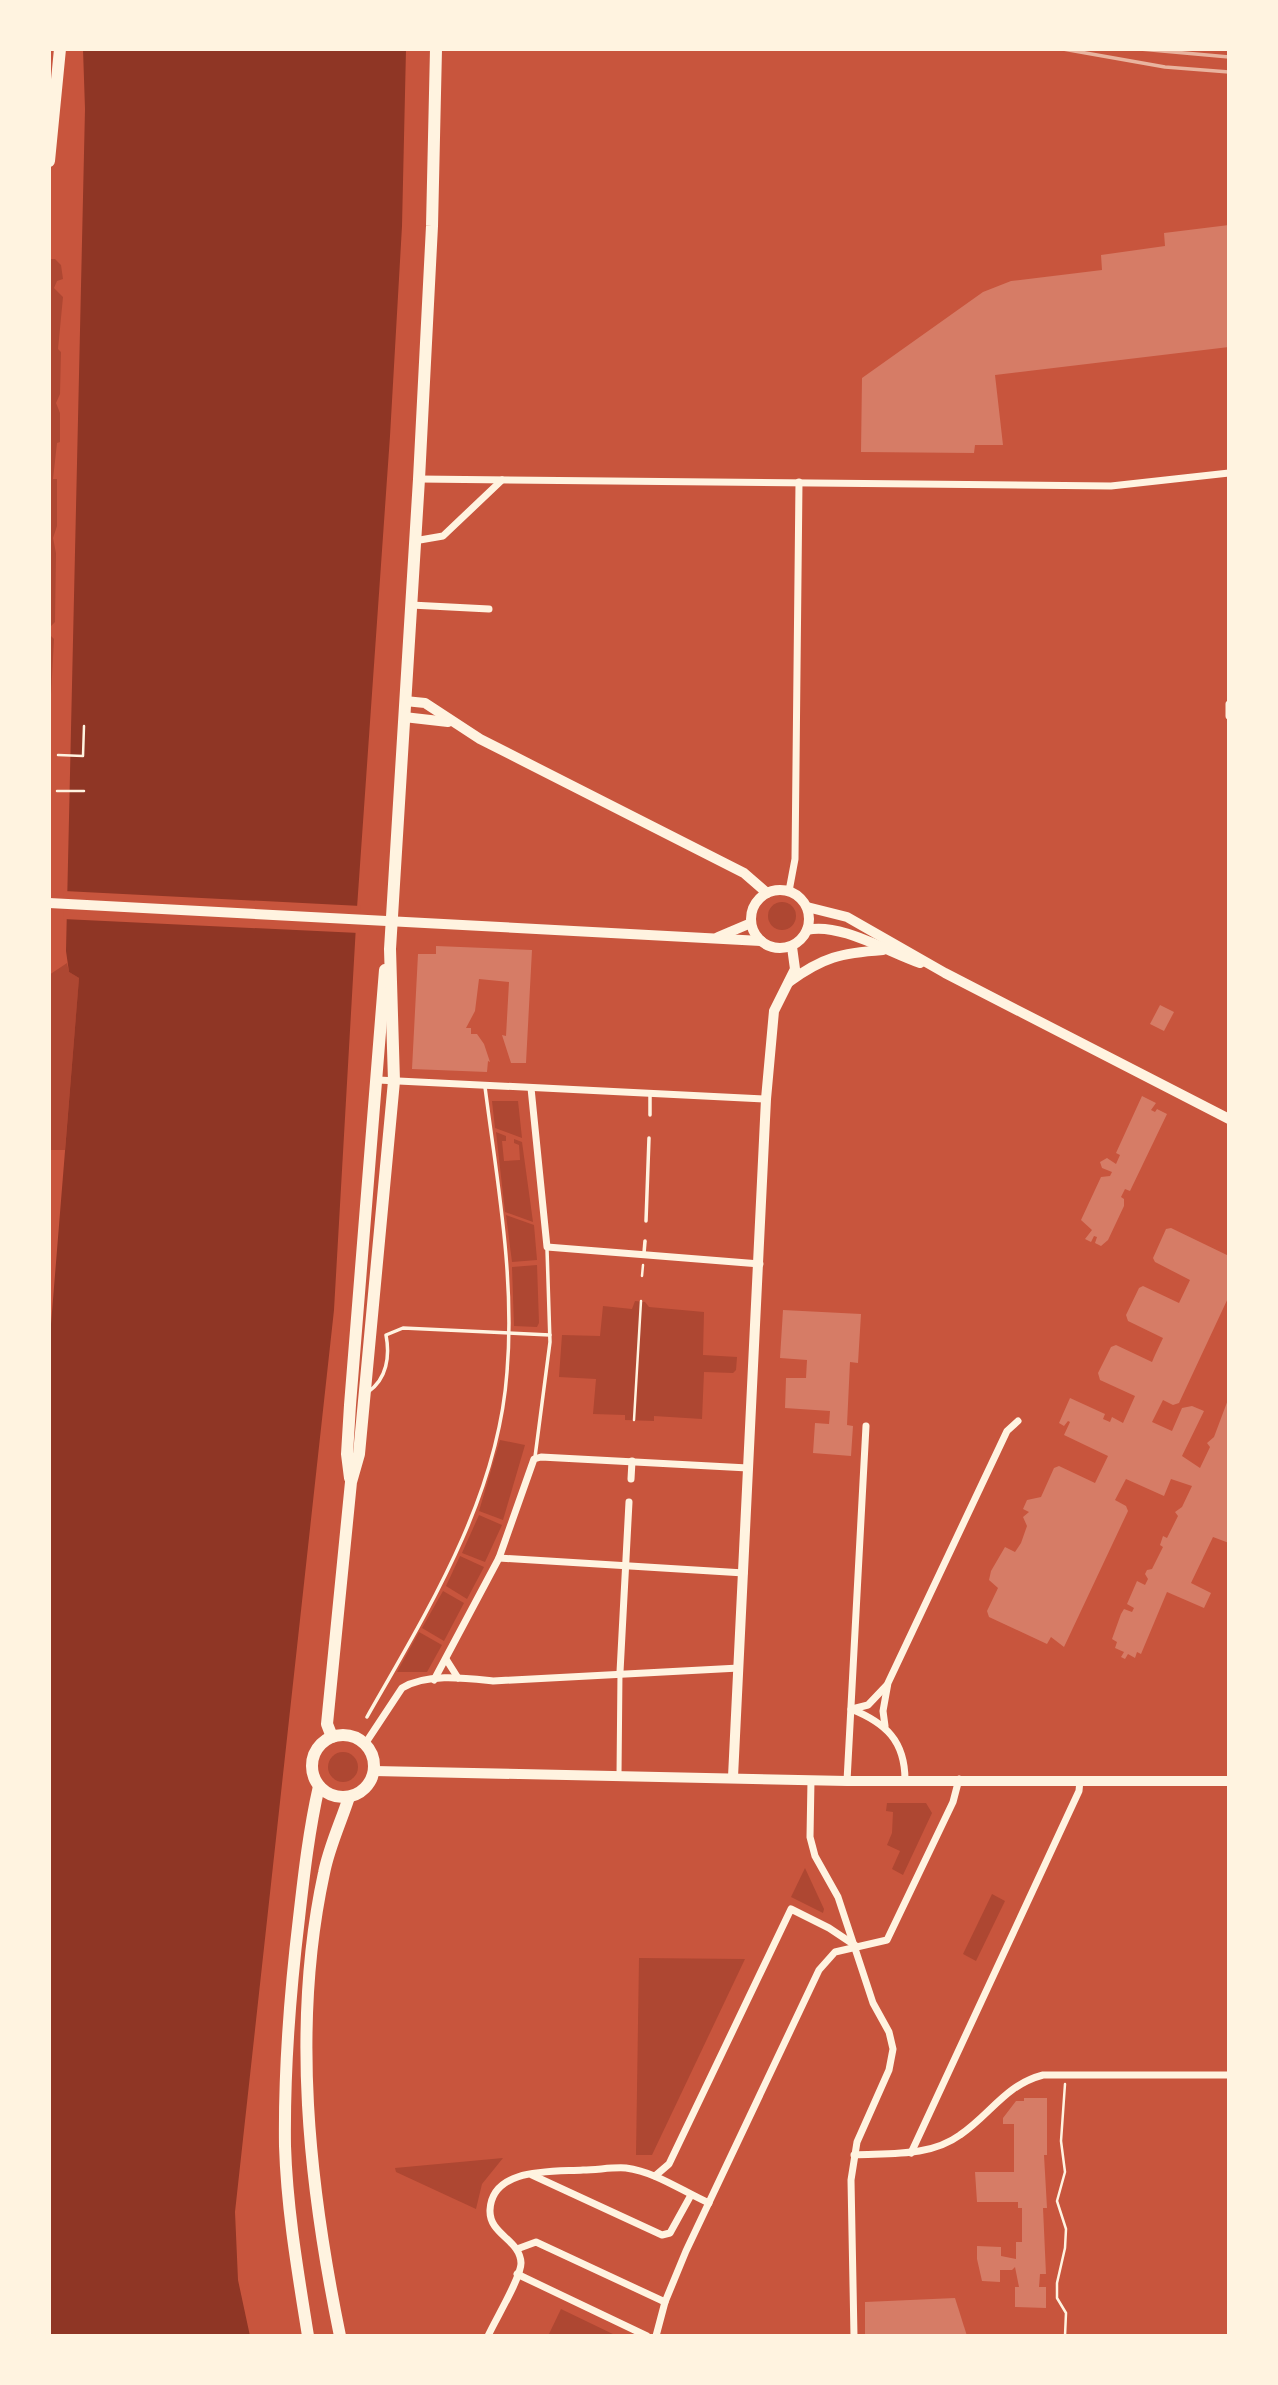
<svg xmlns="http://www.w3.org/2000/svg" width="1278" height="2385" viewBox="0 0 1278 2385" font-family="'Open Sans',sans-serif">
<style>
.green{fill:#ae4732}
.water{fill:#8f3625}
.pier{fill:#c8553d}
.building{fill:#d67c66}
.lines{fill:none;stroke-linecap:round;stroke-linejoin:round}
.path{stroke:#fff3e0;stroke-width:2.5}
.service{stroke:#fff3e0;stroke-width:3.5}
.pedestrian{stroke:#fff3e0;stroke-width:5}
.minor{stroke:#fff3e0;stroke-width:7}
.tertiary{stroke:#fff3e0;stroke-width:10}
.secondary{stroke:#fff3e0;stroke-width:10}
.primary{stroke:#fff3e0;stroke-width:12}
.rail{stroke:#e9b49f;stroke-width:3.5}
</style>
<rect width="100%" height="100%" fill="#c8553d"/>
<!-- green -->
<g class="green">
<polygon points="49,259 55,259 61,265 63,279 57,281 54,288 63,297 58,349 61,352 60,394 56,403 60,413 60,442 57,443 53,479 57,479 57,526 53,538 56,553 55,622 49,628"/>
<polygon points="49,634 54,639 49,731"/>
<circle cx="782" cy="916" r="14"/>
<polygon points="67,963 69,972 79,978 65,1150 49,1150 49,975"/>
<polygon points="492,1101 518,1101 522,1138 495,1128"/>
<polygon points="496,1132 506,1136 506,1141 502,1141 504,1161 520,1160 519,1145 514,1143 514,1139 522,1142 533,1222 505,1212"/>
<polygon points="506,1215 534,1225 537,1260 512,1262"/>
<polygon points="537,1265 539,1323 537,1327 514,1326 512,1267"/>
<polygon points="635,1301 645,1302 649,1307 704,1312 703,1355 737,1357 736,1370 733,1373 704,1372 702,1419 654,1416 654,1421 625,1420 625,1415 593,1414 596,1379 559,1377 562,1335 600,1336 603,1306 632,1309"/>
<polygon points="500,1440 525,1445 503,1520 479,1511"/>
<polygon points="479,1515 502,1525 485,1562 462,1553"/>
<polygon points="460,1556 484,1567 467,1599 446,1586"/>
<polygon points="443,1591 464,1603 444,1641 422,1628"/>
<polygon points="419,1632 442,1645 427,1672 397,1672"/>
<circle cx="343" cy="1767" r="15"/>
<polygon points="887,1803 926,1803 932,1813 903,1875 892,1869 900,1851 887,1845 892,1833 893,1812 886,1811"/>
<polygon points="805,1868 824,1909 823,1913 791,1897"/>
<polygon points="992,1894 1005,1901 976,1961 963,1954"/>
<polygon points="639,1958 745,1959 652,2155 636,2155"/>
<polygon points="503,2158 482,2184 476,2209 396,2172 395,2168"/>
<polygon points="561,2309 617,2336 548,2336"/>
</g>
<!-- water -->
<polygon class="water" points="83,49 406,49 402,226 390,436 357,908 334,1310 235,2212 238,2280 250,2336 49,2336 49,1349 79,978 69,972 66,951 85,109"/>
<!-- pier -->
<polygon class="pier" points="64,891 361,906 359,933 63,919"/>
<!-- building -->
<g class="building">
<polygon points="1229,225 1229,347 995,375 1003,445 975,445 974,453 861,452 862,378 983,292 1011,281 1102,270 1101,255 1165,246 1164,233"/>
<polygon points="436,946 532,950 526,1063 511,1063 502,1035 506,1036 509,982 479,979 475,1011 466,1028 471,1028 471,1034 477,1034 484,1044 490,1062 488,1061 487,1072 412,1069 418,954 436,954"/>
<polygon points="1160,1005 1174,1012 1164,1031 1150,1024"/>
<polygon points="1142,1096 1156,1103 1151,1110 1155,1112 1157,1109 1167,1114 1130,1191 1125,1189 1121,1197 1124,1199 1124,1206 1108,1240 1101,1246 1095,1243 1097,1237 1094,1236 1091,1242 1085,1239 1092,1230 1081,1220 1101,1177 1110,1176 1112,1172 1102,1168 1100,1162 1107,1158 1116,1164 1120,1155 1116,1153"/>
<polygon points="1171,1228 1229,1256 1229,1296 1179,1403 1173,1405 1163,1400 1152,1422 1172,1431 1182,1408 1192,1406 1204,1411 1182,1456 1200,1468 1210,1447 1207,1443 1214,1437 1229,1397 1229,1543 1213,1537 1191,1583 1211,1593 1204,1608 1167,1592 1141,1654 1137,1652 1135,1658 1128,1654 1125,1659 1121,1657 1124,1652 1115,1648 1117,1642 1112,1639 1121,1614 1124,1609 1132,1612 1134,1608 1127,1604 1137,1581 1145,1585 1148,1579 1145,1574 1147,1570 1152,1569 1163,1547 1160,1545 1163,1536 1167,1538 1178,1516 1175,1512 1182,1507 1192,1486 1171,1479 1164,1496 1126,1479 1115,1500 1126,1506 1128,1511 1064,1647 1051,1637 1047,1644 989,1617 987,1611 998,1588 989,1580 991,1571 1005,1547 1015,1552 1021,1543 1027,1526 1023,1517 1029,1512 1023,1509 1027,1500 1041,1497 1054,1468 1059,1466 1095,1483 1108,1456 1064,1435 1070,1422 1068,1421 1064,1426 1059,1423 1070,1398 1105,1414 1103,1419 1110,1422 1112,1417 1123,1423 1135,1396 1100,1380 1098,1373 1111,1347 1116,1345 1152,1362 1155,1355 1163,1338 1128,1321 1126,1315 1139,1288 1143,1286 1179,1303 1190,1280 1155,1262 1153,1258 1166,1229"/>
<polygon points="783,1310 861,1314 858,1363 850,1362 847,1425 853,1426 851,1456 813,1453 815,1423 829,1424 830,1411 785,1408 786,1378 806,1378 807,1360 780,1358"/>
<polygon points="1024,2098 1047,2098 1047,2155 1044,2155 1047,2208 1043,2208 1046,2274 1040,2274 1039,2287 1046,2287 1046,2308 1015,2307 1015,2287 1019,2287 1015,2267 1012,2270 1000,2270 1000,2282 982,2281 977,2259 977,2246 1001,2247 1001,2256 1016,2259 1016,2242 1022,2242 1022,2208 1018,2208 1018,2202 977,2202 975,2172 1014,2172 1014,2124 1003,2124 1003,2118 1016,2101 1024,2101"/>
<polygon points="955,2298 967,2336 865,2336 865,2302"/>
</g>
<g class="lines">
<!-- path -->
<g class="path">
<polyline points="58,755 83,756 84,726"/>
<polyline points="57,791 84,791"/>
<polyline points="642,1276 643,1265"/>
<polyline points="634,1420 641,1301"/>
<polyline points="1065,2336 1066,2313 1057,2298 1057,2283 1065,2248 1066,2229 1057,2201 1065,2172 1061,2141 1065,2084"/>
</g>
<!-- service -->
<g class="service">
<polyline points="650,1115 650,1094"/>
<polyline points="646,1221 649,1138"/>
<polyline points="644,1253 645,1241"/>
<path d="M368 1392C387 1379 390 1356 386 1335L403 1328 550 1335"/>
<polyline points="535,1457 550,1342 547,1249"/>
<path d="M367 1717C428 1610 498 1498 507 1372 515 1277 497 1181 485 1087"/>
</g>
<!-- pedestrian -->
<polyline class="pedestrian" points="619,1775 620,1672"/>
<!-- minor -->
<g class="minor">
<polyline points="419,479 1111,486 1229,473"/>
<polyline points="414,541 443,536 502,480"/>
<polyline points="411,605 489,609"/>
<polyline points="1229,704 1229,716"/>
<polyline points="789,891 795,859 799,482"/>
<polyline points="378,1080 766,1099"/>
<polyline points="531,1088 547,1247 760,1264"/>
<polyline points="631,1479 632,1461"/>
<polyline points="499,1558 744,1573"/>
<polyline points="446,1659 458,1678"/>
<polyline points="620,1672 629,1502"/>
<polyline points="434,1680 499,1558 534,1459 541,1457 748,1468"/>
<path d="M851 1709C886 1723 905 1741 905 1780"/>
<polyline points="852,1709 868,1705 887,1685"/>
<polyline points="885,1726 883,1711 888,1683 1007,1431 1018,1421"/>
<path d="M365 1744 402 1688C427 1673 465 1678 493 1681L739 1668"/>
<polyline points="811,1780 810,1837 815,1856 838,1897 873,2003 889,2032 893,2049 889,2070 857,2142 851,2180 854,2336"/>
<polyline points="847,1781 866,1426"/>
<polyline points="911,2153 1079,1791 1080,1780"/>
<path d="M854 2155C889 2153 930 2157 960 2135 991 2114 1005 2085 1043 2075H1229"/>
<polyline points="532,2175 662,2235 670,2233 691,2195"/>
<polyline points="655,2176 669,2164 791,1909 829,1928 856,1946"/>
<polyline points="517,2249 536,2242 665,2302"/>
<polyline points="517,2274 647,2336"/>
<path d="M488 2336C495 2320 521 2278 521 2263 520 2239 489 2235 490 2210 492 2167 553 2172 583 2170 597 2170 612 2167 626 2168 656 2172 682 2191 709 2203"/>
<polyline points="656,2336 665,2302 686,2251 819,1970 835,1952 887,1940 953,1802 959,1779"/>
</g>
<!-- tertiary -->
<g class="tertiary">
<polyline points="405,701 425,703 480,739 744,873 767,893"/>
<polyline points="404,717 448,722"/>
<path d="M789 982C823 957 841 953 883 950"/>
<polyline points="733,1777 766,1099 774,1011 795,969 792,947"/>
</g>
<!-- secondary -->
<g class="secondary">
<circle cx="780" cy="919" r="29"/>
<polyline points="49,903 761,941"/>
<polyline points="807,907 847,917 945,973 1229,1119"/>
<path d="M807 930C839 922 888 952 920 963"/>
<polyline points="718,937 751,923"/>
<polyline points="374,1771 847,1781 1229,1781"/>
</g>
<!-- primary -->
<g class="primary">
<polyline points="49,161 60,49"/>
<polyline points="350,1478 347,1454 350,1405 385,970"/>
<circle cx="343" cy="1766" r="31"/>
<polyline points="332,1737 327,1724 351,1482 359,1454 394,1081 390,949 419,479 432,226 436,49"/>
<path d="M308 2336C298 2273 287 2210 285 2146 284 2070 290 1993 299 1918 304 1874 309 1830 319 1786"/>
<path d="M340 2336C309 2185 291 2025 324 1873 329 1847 341 1822 349 1797"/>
</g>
<!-- rail -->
<g class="rail">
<polyline points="1063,49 1165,67 1229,72"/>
<polyline points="1140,49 1229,57"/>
</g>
</g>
<!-- border -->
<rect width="1278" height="2385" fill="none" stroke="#fff3e0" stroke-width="102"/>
</svg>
